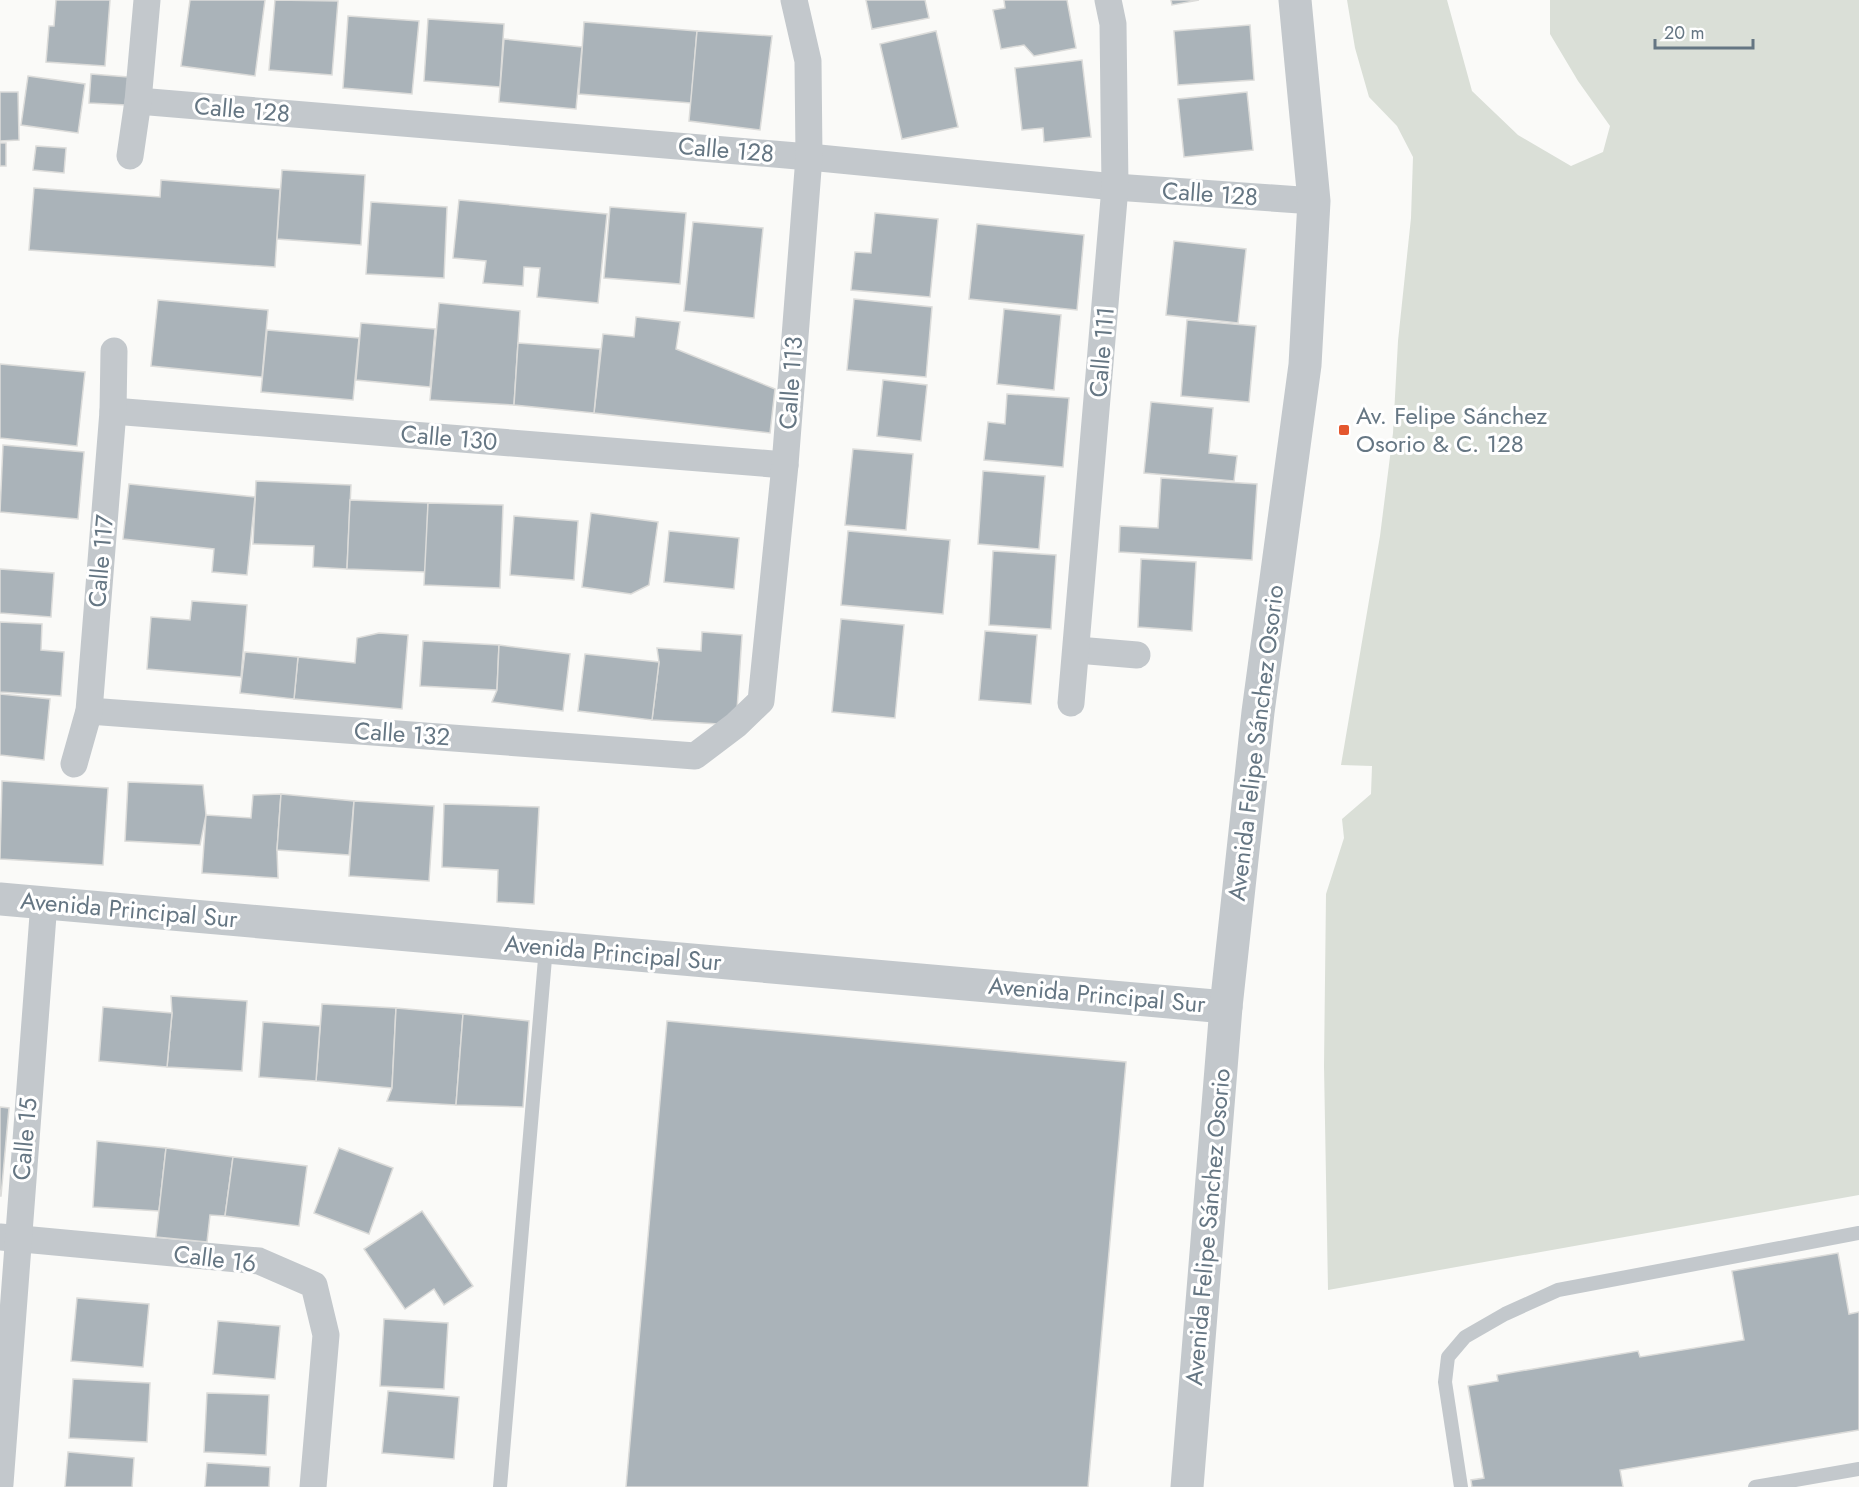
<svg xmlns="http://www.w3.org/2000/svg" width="1859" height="1487" viewBox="0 0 1859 1487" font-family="Jost,sans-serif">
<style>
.green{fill:#dadfd7}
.building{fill:#aab3b9;stroke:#dcdcda;stroke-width:1.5}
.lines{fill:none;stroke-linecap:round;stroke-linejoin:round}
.service{stroke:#c3c8cc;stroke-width:14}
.minor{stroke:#c3c8cc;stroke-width:27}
.tertiary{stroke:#c3c8cc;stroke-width:33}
.poi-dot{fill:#e4572e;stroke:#fff;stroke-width:2}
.labels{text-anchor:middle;stroke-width:6;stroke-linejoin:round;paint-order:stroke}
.street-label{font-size:24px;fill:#657683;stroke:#fff}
.poi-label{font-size:24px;fill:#657683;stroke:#fff;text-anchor:start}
</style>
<rect width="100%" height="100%" fill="#fafaf8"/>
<!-- green -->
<polygon class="green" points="1347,0 1447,0 1472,91 1518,135 1571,166 1603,152 1610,126 1578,81 1550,34 1550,0 1859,0 1859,1195 1328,1290 1324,1066 1326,894 1344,838 1342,819 1371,794 1372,766 1341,765 1380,536 1393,433 1398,341 1411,218 1413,157 1397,126 1369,97 1355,48"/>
<!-- building -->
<g class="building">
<polygon points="56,0 110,0 105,66 46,62 49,26 54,26"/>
<polygon points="190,0 265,0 255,76 181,66"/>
<polygon points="275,0 338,1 332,75 269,70"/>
<polygon points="866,0 925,0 929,18 872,29"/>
<polygon points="1004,0 1067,0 1076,48 1034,56 1024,45 1001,49 993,10 1005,8"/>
<polygon points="1171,0 1199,0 1172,5"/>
<polygon points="348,16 419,21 412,94 343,88"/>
<polygon points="428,19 504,24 500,87 424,81"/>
<polygon points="584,22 697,31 691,103 579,94"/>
<polygon points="1250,25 1254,80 1178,85 1174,31"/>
<polygon points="697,31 772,36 760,130 689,121"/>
<polygon points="936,31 958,127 902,139 880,44"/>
<polygon points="504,39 582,47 576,109 499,102"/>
<polygon points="1082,60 1091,137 1044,142 1043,128 1022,130 1015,68"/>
<polygon points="91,74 128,77 126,105 89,103"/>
<polygon points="28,76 85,84 78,133 21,125"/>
<polygon points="0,92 18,92 19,140 0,141"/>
<polygon points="1247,92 1253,150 1184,157 1178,99"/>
<rect x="0" y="143" width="6" height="23"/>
<polygon points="36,146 66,148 64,173 33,170"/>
<polygon points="282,170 365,175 361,245 277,239"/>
<polygon points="161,180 280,189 275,267 29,250 34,188 160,197"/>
<polygon points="459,200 607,214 598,303 537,297 540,268 524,267 523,286 483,283 486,261 453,258"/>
<polygon points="371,202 447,207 444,278 366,274"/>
<polygon points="610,207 686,213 680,284 604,278"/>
<polygon points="875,213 938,219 930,297 851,290 855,252 871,253"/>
<polygon points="693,222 763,228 754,318 684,311"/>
<polygon points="977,224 1084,235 1077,310 969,299"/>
<polygon points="1174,241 1246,249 1238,323 1166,315"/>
<polygon points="854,299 932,307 926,377 847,370"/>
<polygon points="158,300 268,310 262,377 151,366"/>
<polygon points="439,303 520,311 514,405 430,400"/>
<polygon points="1004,309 1061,315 1054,390 997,384"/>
<polygon points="636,317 680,322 676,349 775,389 770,433 594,413 603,334 634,337"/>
<polygon points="1187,320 1256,326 1249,402 1181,396"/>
<polygon points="361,323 435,329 430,387 356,380"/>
<polygon points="267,330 359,338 353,400 261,392"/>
<polygon points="518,343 600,349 594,413 514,405"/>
<polygon points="0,364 85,372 77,446 0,438"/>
<polygon points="883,380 927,385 921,441 877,436"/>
<polygon points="1007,394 1069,398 1063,467 984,460 988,422 1005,424"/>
<polygon points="1151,402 1213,408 1209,453 1237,456 1234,481 1144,473"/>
<polygon points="3,445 84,452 78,519 0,512"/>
<polygon points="853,449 913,454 906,530 845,525"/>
<polygon points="983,471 1045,476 1039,549 978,544"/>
<polygon points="1161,478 1257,484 1252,560 1119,552 1120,526 1158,528"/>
<polygon points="256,481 351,485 347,569 313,567 314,546 253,544"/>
<polygon points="129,484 255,497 247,575 212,572 214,549 123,539"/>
<polygon points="350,500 428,503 426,572 347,569"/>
<polygon points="428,503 503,505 500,588 424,585"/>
<polygon points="591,513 658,522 649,585 631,594 582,587"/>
<polygon points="514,516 578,521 574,580 510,575"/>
<polygon points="669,531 739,538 734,589 664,582"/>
<polygon points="848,531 950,540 943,614 841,605"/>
<polygon points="993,551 1056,555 1051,629 989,625"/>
<polygon points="1141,559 1196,562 1192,631 1138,627"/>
<polygon points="0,569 54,573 51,617 0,613"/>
<polygon points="192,601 247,605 241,677 147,669 151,617 190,620"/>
<polygon points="841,619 904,625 895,718 832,712"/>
<polygon points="0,622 42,624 41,650 64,652 61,696 0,692"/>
<polygon points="985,631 1037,635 1031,704 979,700"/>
<polygon points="702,632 742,635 736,725 652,720 659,662 657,648 701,651"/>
<polygon points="379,633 408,635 402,709 294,699 298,657 355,663 357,638"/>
<polygon points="423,641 499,645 497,690 420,686"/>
<polygon points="499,645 570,654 563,711 492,702 497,690"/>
<polygon points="245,652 298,657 294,699 240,693"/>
<polygon points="585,654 659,662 652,720 578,711"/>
<polygon points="0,694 50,699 44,760 0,755"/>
<polygon points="2,781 108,788 103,865 0,859"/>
<polygon points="128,782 203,785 206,815 200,845 125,841"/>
<polygon points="281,794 277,850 278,878 202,873 206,815 251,818 253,795"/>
<polygon points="281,794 354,801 349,855 277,850"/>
<polygon points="354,801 434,806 429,881 349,876"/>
<polygon points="444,804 539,807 534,904 497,902 498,870 442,867"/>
<polygon points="171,996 247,1001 242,1071 167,1067 172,1013"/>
<polygon points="322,1004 396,1008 392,1088 316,1081"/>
<polygon points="103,1007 172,1013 167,1067 99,1061"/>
<polygon points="396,1008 463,1014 456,1105 387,1101 392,1088"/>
<polygon points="463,1014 529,1021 523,1107 456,1105"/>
<polygon points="667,1021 1126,1062 1088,1487 626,1487"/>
<polygon points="263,1022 320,1026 316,1081 259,1077"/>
<polygon points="0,1107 9,1108 1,1196 0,1196"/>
<polygon points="97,1141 166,1148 159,1211 93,1207"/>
<polygon points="166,1148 233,1157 225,1216 210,1215 207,1242 156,1237"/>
<polygon points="339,1148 393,1168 369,1234 314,1213"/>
<polygon points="233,1157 307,1166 299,1226 225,1216"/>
<polygon points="422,1211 473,1286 444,1305 434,1289 405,1309 364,1249"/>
<polygon points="1838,1253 1849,1314 1859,1312 1859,1430 1620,1470 1623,1487 1472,1487 1471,1480 1484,1478 1468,1386 1498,1381 1497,1375 1638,1351 1640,1357 1744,1340 1732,1271"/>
<polygon points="77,1298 149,1304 143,1367 71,1361"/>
<polygon points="384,1319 448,1323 444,1389 380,1386"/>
<polygon points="218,1321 280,1326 275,1379 213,1374"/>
<polygon points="73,1379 150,1383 147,1442 69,1438"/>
<polygon points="388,1391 459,1397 454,1459 382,1453"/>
<polygon points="207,1393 269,1395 266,1455 204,1452"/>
<polygon points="68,1452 134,1458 132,1487 65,1487"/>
<polygon points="207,1463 270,1467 269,1487 205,1487"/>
</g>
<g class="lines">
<!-- service -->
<g class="service">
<polyline points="500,1487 546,947"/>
<polyline points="1461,1487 1445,1382 1448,1357 1465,1337 1505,1314 1558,1290 1859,1233"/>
<polyline points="1755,1487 1859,1469"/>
</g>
<!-- minor -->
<g class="minor">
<polyline points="138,101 809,157 1115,187 1314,201"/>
<polyline points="130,156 138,101 147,0"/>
<polyline points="113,411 785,465"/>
<polyline points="1077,650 1137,655"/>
<polyline points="1071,703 1115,187 1113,24 1108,0"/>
<polyline points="89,711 695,756 736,725 761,701 785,465 809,157 808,61 794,0"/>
<polyline points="74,764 89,711 113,411 114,351"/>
<polyline points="0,1237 259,1261 314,1285 326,1335 313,1487"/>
<polyline points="0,1484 44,902"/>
</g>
<!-- tertiary -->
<g class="tertiary">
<polyline points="0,899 1226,1007"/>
<polyline points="1187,1487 1226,1007 1258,712 1305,365 1314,201 1295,0"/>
</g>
</g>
<!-- markers -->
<rect class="poi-dot" x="1338" y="424" width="12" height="12" rx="3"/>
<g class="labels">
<!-- street labels -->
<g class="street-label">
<text transform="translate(242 110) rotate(5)" y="8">Calle 128</text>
<text transform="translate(726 150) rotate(5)" y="8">Calle 128</text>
<text transform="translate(1210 194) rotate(4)" y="8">Calle 128</text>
<text transform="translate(1102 352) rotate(-85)" y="8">Calle 111</text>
<text transform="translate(791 383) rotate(-86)" y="8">Calle 113</text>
<text transform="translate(449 438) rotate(5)" y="8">Calle 130</text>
<text transform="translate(101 561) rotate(-85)" y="8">Calle 117</text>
<text transform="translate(402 734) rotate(4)" y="8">Calle 132</text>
<text transform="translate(1256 743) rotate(-83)" y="8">Avenida Felipe Sánchez Osorio</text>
<text transform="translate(129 910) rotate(5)" y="8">Avenida Principal Sur</text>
<text transform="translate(613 953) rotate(5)" y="8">Avenida Principal Sur</text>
<text transform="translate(1097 995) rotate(5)" y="8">Avenida Principal Sur</text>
<text transform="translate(25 1139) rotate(-85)" y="8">Calle 15</text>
<text transform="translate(1208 1227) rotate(-85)" y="8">Avenida Felipe Sánchez Osorio</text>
<text transform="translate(215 1259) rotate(7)" y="8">Calle 16</text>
</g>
<!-- poi labels -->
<g class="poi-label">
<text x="1356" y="424">Av. Felipe Sánchez<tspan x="1356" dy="28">Osorio &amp; C. 128</tspan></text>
</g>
</g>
<!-- scale -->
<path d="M1655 39v9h98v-9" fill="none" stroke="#657683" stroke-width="3"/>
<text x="1664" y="39" font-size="18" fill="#657683" stroke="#ffffff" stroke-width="4.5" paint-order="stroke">20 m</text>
</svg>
